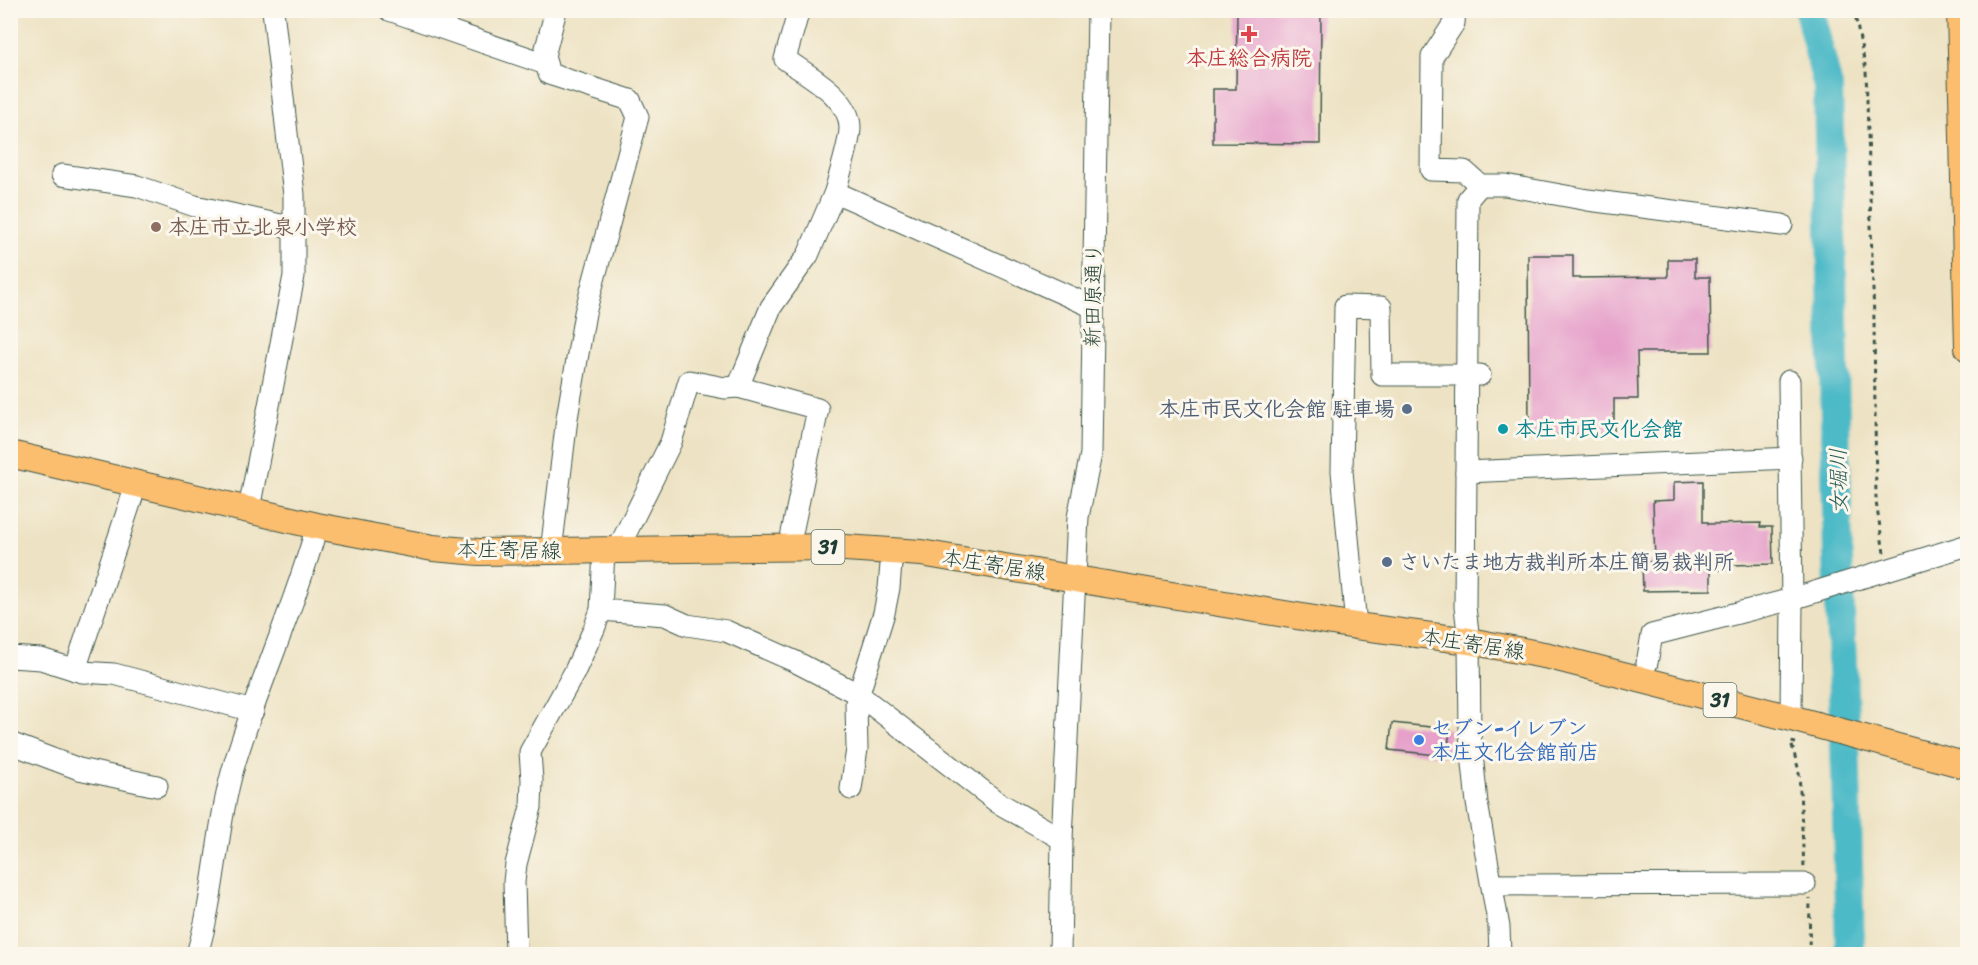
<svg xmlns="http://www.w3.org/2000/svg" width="1978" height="965" viewBox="0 0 1978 965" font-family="Sriracha,'Klee One',sans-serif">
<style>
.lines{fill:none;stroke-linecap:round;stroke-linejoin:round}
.river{stroke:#4dbac7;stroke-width:30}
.building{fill:#e6a0ca}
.minor-casing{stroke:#3e5649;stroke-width:23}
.major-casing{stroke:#3e5649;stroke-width:28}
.path{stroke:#3e5649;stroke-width:3;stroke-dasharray:4.5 4.5;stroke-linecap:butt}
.minor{stroke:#fff;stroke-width:21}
.major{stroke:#fbbd6e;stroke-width:26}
.health-dot{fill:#e0444e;stroke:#fbf7ec;stroke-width:2}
.education-dot{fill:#8d6e63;stroke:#fbf7ec;stroke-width:2}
.service-dot{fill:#5c6f8a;stroke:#fbf7ec;stroke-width:2}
.culture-dot{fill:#0f9aa8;stroke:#fbf7ec;stroke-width:2}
.shop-dot{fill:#3f7fe0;stroke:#fbf7ec;stroke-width:2}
.labels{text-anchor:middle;stroke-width:6;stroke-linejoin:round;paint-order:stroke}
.shield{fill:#fbf7ec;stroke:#61756b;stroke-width:1.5}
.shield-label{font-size:20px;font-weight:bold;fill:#1f3d34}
.health-label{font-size:21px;font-weight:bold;fill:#be3a42;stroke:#fbf7ec}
.education-label{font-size:21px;font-weight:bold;fill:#785e54;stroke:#fbf7ec;text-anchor:start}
.street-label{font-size:21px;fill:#1f3d34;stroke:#fbf7ec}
.service-label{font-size:21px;font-weight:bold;fill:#4e5e75;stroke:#fbf7ec;text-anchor:end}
.culture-label{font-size:21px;font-weight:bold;fill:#0d838f;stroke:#fbf7ec;text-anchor:start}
.shop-label{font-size:21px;font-weight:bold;fill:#366cbe;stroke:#fbf7ec;text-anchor:start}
.water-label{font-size:22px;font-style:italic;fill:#2a5c59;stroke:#fbf7ec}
</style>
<rect width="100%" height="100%" fill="#fbf7ec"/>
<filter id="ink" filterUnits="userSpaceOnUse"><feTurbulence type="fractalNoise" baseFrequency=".0167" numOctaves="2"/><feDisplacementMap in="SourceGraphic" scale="12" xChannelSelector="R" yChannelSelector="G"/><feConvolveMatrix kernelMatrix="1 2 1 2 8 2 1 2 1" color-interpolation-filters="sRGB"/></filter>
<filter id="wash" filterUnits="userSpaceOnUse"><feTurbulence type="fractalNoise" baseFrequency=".008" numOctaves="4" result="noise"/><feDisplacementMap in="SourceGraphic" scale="24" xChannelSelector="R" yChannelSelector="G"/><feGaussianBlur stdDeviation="1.35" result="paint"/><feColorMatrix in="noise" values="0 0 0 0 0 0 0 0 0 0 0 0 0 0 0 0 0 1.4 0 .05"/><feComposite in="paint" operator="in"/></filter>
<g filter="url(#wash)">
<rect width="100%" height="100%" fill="#ede2c3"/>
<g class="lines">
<!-- river -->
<polyline class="river" points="1809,10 1828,87 1838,558 1846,772 1850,954"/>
</g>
<g id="blocks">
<!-- building -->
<g class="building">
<polygon points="1237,10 1321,10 1320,144 1213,143 1213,89 1236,89"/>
<polygon points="1528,255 1573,255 1573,278 1668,277 1668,259 1695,259 1695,277 1710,277 1711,352 1637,352 1638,399 1614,399 1614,434 1529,435"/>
<polygon points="1703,481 1703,522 1708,522 1708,524 1761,523 1760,527 1772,527 1773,564 1729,565 1730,570 1711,570 1711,590 1643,591 1642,562 1655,562 1653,501 1674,500 1674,482"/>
<polygon points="1392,723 1450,729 1447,756 1389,750"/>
</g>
</g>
</g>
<g filter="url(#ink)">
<use href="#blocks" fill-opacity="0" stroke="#3e5649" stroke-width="1.5"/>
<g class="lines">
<!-- minor casing -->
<g class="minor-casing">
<g id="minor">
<polyline points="389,10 546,64"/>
<path d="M799 10 785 59C808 76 850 96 850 128 850 143 839 176 835 192L1093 307"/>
<polyline points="1455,10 1454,23 1432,57 1431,170 1464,171 1480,185 1505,185 1588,200 1782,225"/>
<polyline points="62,175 137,186 195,206 294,228"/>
<polyline points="1480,185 1468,199 1465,607 1469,641 1470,734 1477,803 1499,927 1500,954"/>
<polyline points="1789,381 1792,599 1791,718"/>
<polyline points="1466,472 1791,458"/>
<polyline points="249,509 294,276 294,195 273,10"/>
<polyline points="789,547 818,409 738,387 771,307 808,255 835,192"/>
<polyline points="617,551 671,442 689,381 725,388 738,387"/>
<polyline points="551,552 567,418 585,313 638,117 630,100 549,74 544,56 556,10"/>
<polyline points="601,610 665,615 687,625 726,631 794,661 858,694 997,802 1062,839"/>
<polyline points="1356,626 1342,471 1345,306 1381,307 1382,375 1480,375"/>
<polyline points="10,657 41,659 82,672 114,674 253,711"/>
<polyline points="1647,663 1652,635 1792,599 1968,545"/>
<polyline points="75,670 137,482"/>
<polyline points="10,743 79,769 157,786"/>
<polyline points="851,789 857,749 856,703 884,613 889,588 892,552"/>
<polyline points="1492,885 1805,884"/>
<path d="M197 954C216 892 216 825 235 762 259 683 295 606 317 526"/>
<polyline points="516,954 514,882 516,864 531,807 532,780 530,752 574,673 594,629 601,610 604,551"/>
<polyline points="1060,954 1062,839 1078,517 1091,454 1098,10"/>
</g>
</g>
<!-- major casing -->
<g class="major-casing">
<g id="major">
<polyline points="1960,10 1968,348"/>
<polyline points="10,454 317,526 433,548 479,552 830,547 921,553 1356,626 1469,641 1549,656 1791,718 1968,766"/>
</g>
</g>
<!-- path -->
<g class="path">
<polyline points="1854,10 1866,70 1874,320 1876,502 1884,553"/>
<polyline points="1796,743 1791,742 1799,771 1804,867"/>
<polyline points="1809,954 1810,899"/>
</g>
<!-- minor -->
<use href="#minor" class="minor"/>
<!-- major -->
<use href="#major" class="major"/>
</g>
</g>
<!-- markers -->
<path class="health-dot" d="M1246 25h6v6h6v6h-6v6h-6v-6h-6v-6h6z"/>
<circle class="education-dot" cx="156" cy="227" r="6"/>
<g class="service-dot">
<circle cx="1407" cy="409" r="6"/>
<circle cx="1387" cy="562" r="6"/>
</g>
<circle class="culture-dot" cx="1503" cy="429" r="6"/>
<circle class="shop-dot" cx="1419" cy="740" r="6"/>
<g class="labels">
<!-- shield labels -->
<g class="shield">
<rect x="811.5" y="530" width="33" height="34" rx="4.5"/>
<rect x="1703.5" y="683" width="33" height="34" rx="4.5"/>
</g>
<g class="shield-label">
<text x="828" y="554">31</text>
<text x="1720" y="707">31</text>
</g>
<!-- health labels -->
<g class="health-label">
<text x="1249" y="65">本庄総合病院</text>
</g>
<!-- education labels -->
<g class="education-label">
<text x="168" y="234">本庄市立北泉小学校</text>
</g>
<!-- street labels -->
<g class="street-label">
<text transform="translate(1093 295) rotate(-89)" y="7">新田原通り</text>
<text transform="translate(509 550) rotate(1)" y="7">本庄寄居線</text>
<text transform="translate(994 565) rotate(9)" y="7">本庄寄居線</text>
<text transform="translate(1473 644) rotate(9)" y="7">本庄寄居線</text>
</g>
<!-- service labels -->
<g class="service-label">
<text x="1395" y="416">本庄市民文化会館 駐車場</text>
<text x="1399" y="569" text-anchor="start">さいたま地方裁判所本庄簡易裁判所</text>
</g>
<!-- culture labels -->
<g class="culture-label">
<text x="1515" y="436">本庄市民文化会館</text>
</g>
<!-- shop labels -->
<g class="shop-label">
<text x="1431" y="735">セブン-イレブン<tspan x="1431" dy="24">本庄文化会館前店</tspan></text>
</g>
<!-- water labels -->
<g class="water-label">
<text transform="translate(1838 481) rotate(-91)" y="8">女堀川</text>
</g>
</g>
<!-- margin -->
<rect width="1978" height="965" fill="none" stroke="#fbf7ec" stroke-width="36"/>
</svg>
